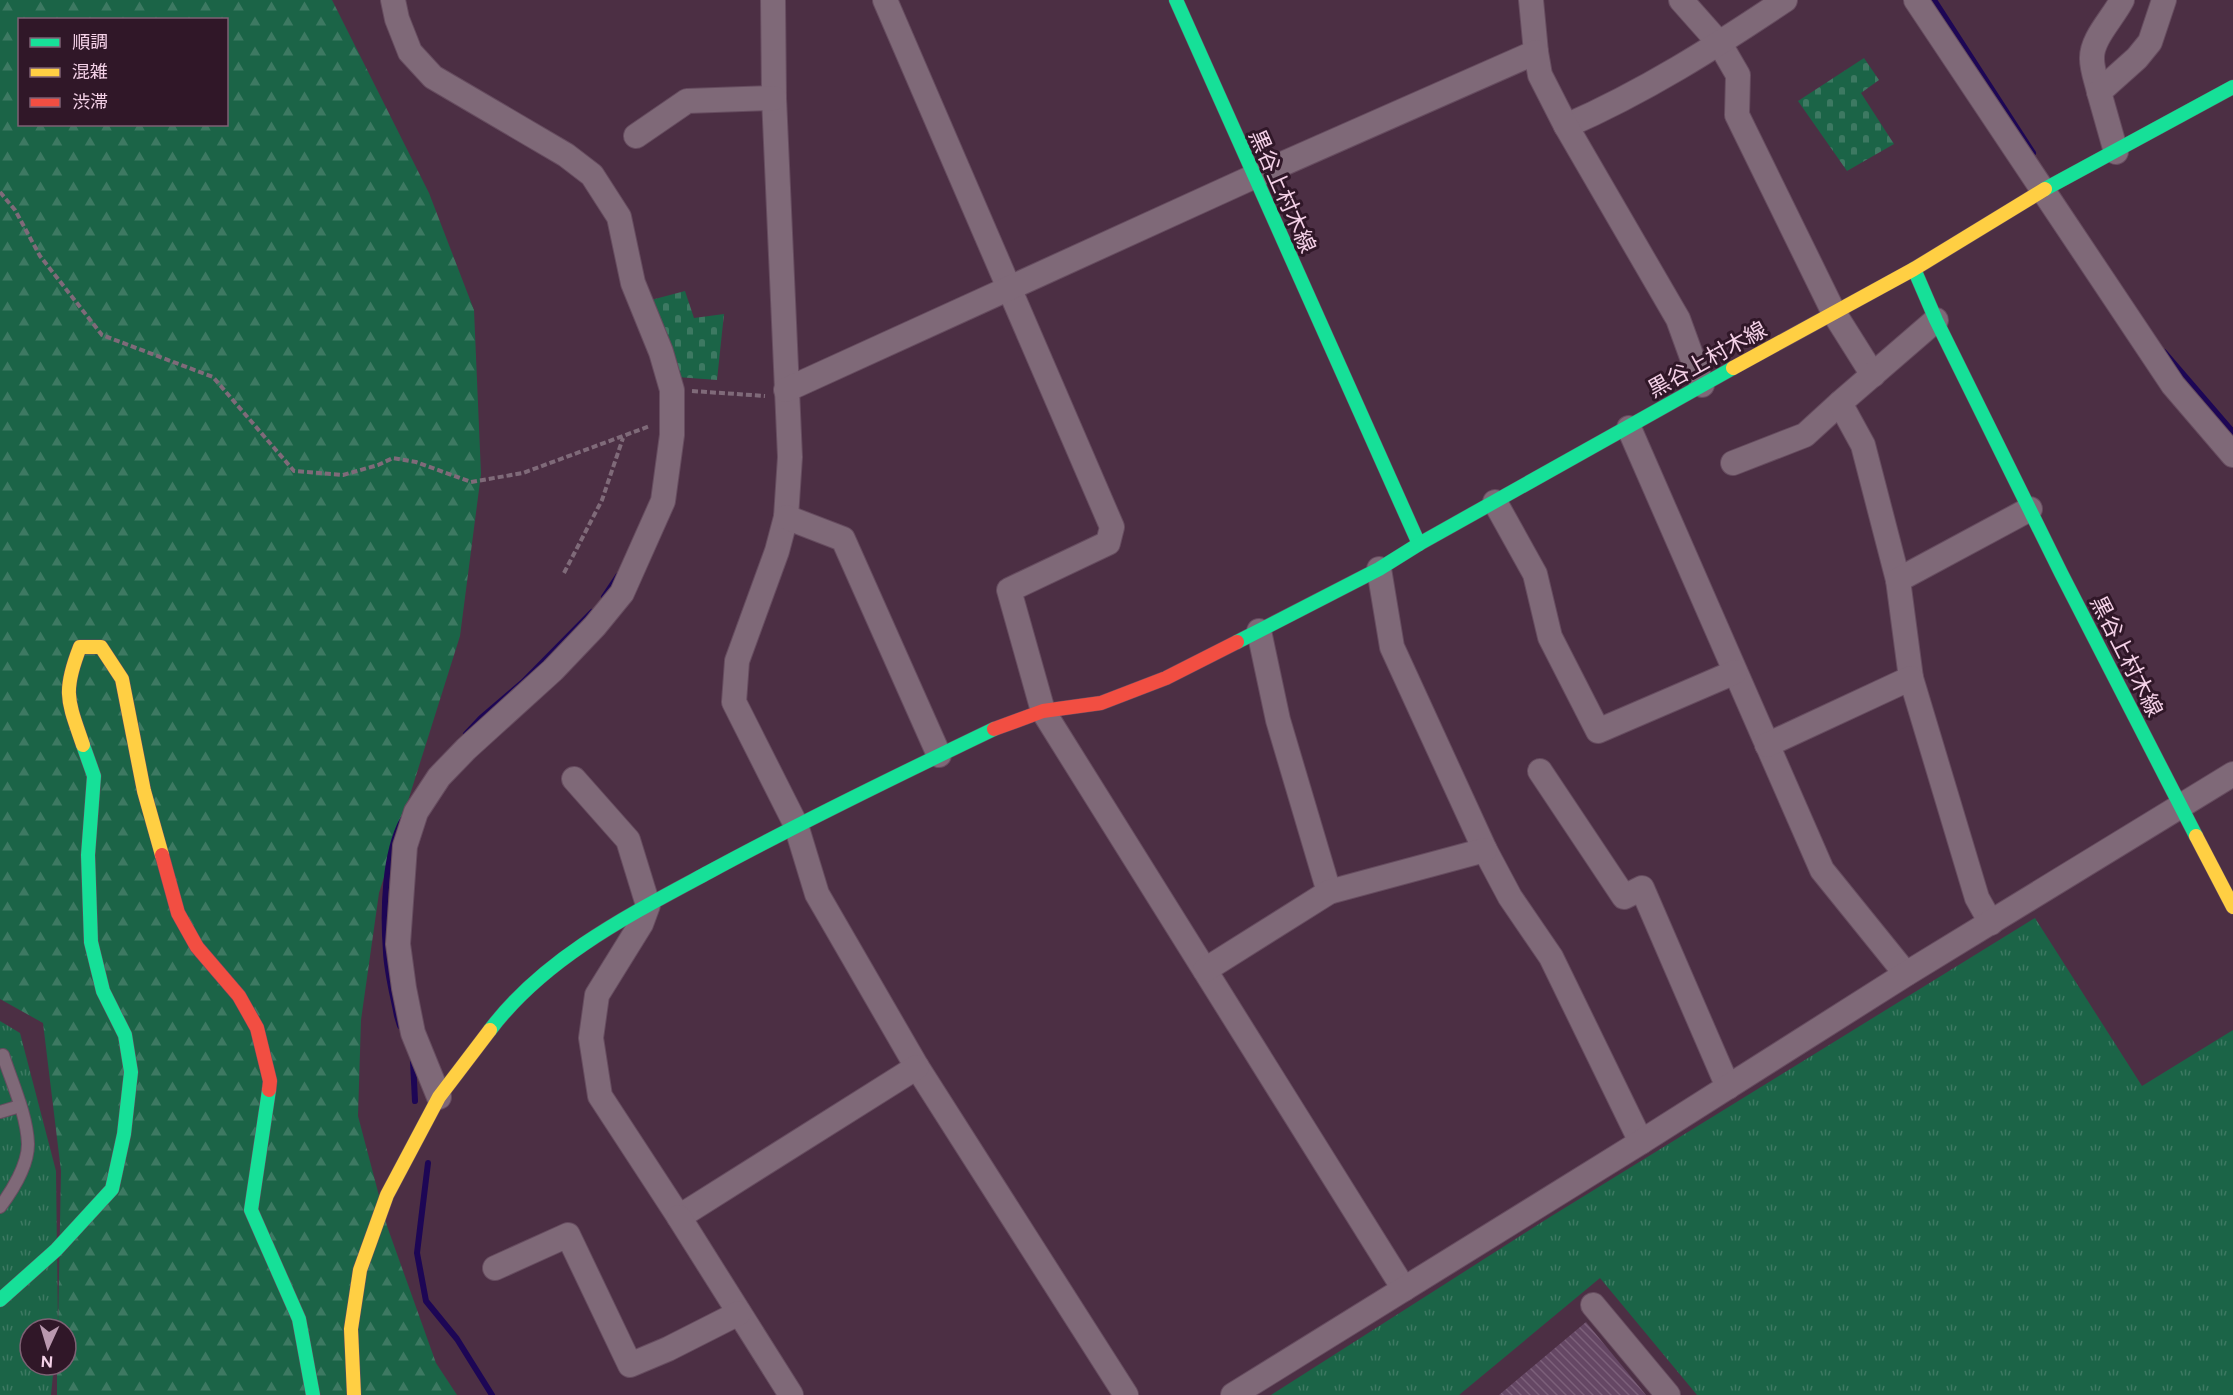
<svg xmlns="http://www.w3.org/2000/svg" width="2233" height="1395" viewBox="0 0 2233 1395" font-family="Figtree,'Noto Sans JP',sans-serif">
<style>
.grass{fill:url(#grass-tufts)}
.forest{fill:url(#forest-firs);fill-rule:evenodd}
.cemetery{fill:url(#cemetery-stones)}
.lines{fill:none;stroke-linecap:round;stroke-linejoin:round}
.stream{stroke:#1d0655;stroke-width:6}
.building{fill:url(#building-back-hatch)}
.lane-casing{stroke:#664c5f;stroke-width:14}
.street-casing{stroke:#664c5f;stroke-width:26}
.fast-casing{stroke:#664c5f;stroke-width:15}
.slow-casing{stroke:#664c5f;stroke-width:15}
.jam-casing{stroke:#664c5f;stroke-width:15}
.path{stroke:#7f6a79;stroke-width:4;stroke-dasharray:6 3;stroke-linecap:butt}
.lane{stroke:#7f6978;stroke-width:12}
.street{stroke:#7f6978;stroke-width:24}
.fast{stroke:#16e098;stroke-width:14}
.slow{stroke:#ffcf43;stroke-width:14}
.jam{stroke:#f24e42;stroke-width:14}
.labels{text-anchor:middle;stroke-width:6;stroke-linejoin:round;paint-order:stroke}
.street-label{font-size:22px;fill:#f4d1e7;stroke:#301728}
</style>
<defs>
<pattern id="grass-tufts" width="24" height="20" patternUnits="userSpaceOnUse" patternTransform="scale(1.5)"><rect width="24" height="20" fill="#1b6447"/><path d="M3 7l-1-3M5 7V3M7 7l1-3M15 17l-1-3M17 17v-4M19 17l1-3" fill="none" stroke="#3d7962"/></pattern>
<pattern id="forest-firs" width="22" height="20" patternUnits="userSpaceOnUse" patternTransform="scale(1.5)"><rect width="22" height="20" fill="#1b6447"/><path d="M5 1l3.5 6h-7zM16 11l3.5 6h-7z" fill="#3d7962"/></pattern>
<pattern id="cemetery-stones" width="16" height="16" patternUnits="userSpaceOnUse" patternTransform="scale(1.5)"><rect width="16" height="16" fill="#1b6447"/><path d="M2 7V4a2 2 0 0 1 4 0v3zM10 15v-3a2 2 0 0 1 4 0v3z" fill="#3d7962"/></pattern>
<pattern id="building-back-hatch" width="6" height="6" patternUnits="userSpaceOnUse" patternTransform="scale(1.5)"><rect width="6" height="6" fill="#654764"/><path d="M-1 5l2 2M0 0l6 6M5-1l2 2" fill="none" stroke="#7c607a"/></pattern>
</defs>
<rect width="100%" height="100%" fill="#4c2f44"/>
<!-- grass -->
<g class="grass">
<polygon points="2035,918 2142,1086 2233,1030 2233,1395 1697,1395 1600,1278 1459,1395 1271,1395 1550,1217"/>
<polygon points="0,1021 20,1033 56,1171 58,1329 30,1329 30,1365 54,1365 51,1395 0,1395"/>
</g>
<!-- forest -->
<path class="forest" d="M0 0H332L429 193 474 310 481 474 460 636 379 893 361 1020 358 1116 387 1226 436 1363 457 1395H57V1365H66V1329H58L61 1171 43 1023 0 999ZM20 20H226V124H20Z"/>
<!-- cemetery -->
<g class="cemetery">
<polygon points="1864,58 1879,80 1861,93 1894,144 1847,171 1798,101"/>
<polygon points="685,291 694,318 724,314 717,380 677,377 651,300"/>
</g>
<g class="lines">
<!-- stream -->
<g class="stream">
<polyline points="1934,0 2033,153"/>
<polyline points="2164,352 2233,432"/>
<polyline points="604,597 618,576"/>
<polyline points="466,734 481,718 523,682 592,612"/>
<path d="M400 1026 397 1016C393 995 387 973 386 952 383 912 384 854 403 819"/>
<polyline points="413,1061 415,1101"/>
<polyline points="428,1163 417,1253 426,1301 457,1339 492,1395"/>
</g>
</g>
<!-- building -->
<polygon class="building" points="1586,1322 1646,1395 1499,1395"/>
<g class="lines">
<!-- lane casing -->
<g class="lane-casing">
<g id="lane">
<path d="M0 1056 3 1055C12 1083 27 1115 28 1144 28 1165 12 1191 0 1207"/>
<polyline points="0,1112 20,1106"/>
</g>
</g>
<!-- street casing -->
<g class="street-casing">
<g id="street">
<polyline points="393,0 397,19 410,52 433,77 566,155 592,175 619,217 633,283 661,352 672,390 672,435 663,501 622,593 595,626 553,670 466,749 439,777 416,812 405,846 398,944 404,988 413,1033 439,1097"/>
<polyline points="773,0 774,98 790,457 786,517 777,551 737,661 734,702 796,825 817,894 917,1067 1126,1395"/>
<polyline points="885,0 1112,527 1108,543 1009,590 1043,711 1404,1289"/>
<polyline points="1531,0 1536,52"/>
<polyline points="1681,0 1720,44 1738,75 1737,115 1834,313 1873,375"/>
<polyline points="1916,0 2173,385 2233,455"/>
<path d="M2099 92C2097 82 2092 70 2092 59 2091 39 2113 18 2122 0"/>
<path d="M1566 126C1644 92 1715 47 1785 0"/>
<polyline points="636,136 687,101 774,98"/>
<polyline points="2116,152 2099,92 2137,58 2150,42 2164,0"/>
<polyline points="786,390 1253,177 1536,52 1540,75 1566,126 1678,319 1702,385"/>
<polyline points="1629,428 1822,870 1906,974"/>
<polyline points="1733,463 1805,435 1840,403"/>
<polyline points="1495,502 1535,574 1550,637 1598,731 1735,672"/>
<polyline points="786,517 843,539 939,755"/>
<polyline points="1379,569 1392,647 1485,850 1510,897 1551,957 1641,1142"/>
<polyline points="1898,580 1863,445 1840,403 1936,320"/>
<polyline points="1259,631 1278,720 1329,892"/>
<polyline points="1911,678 1898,580 2030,509"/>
<polyline points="1767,745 1911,678 1977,898 1991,923"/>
<polyline points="1540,771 1624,897 1642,888 1728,1087"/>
<polyline points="574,779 628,840 648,905 641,924 597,995 591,1038 600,1096 679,1217 917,1067"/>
<polyline points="1205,970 1329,892 1485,850"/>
<polyline points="679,1217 791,1395"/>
<polyline points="495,1268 568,1235 630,1365 668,1349 739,1313"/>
<polyline points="1593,1305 1668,1395"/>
<polyline points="1233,1395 1641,1142 1906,974 2233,774"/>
</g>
</g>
<!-- fast casing -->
<g class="fast-casing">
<g id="fast">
<polyline points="1176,0 1419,544"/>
<polyline points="2045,189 2233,87"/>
<polyline points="1914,269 1936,320 2061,573 2196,836"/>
<polyline points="1237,642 1379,569 1419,544 1733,368"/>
<path d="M490 1030C545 957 631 914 709 872 803 821 898 775 994 729"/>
<polyline points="269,1090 251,1210 299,1319 313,1395"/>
<polyline points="0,1300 56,1250 112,1189 124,1134 131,1072 125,1035 103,991 91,942 88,855 94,776 83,745"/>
</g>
</g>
<!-- slow casing -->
<g class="slow-casing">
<g id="slow">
<polyline points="1733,368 1914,269 2045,189"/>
<path d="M83 745C68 701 62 693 80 647H101L122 679 144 791 162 855"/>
<polyline points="2196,836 2233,907"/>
<polyline points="354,1395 351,1329 360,1270 387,1195 439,1097 490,1030"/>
</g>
</g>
<!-- jam casing -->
<g class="jam-casing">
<g id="jam">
<polyline points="994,729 1043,711 1101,703 1166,678 1237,642"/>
<polyline points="162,855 178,913 197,947 239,996 257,1028 270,1081 269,1090"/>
</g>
</g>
<!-- path -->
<g class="path">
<polyline points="0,192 15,210 40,256 102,335 213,377 294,471 343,475 378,465 393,458 416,462 471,482 523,473 650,426"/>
<polyline points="692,391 765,396"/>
<polyline points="564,573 602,500 623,438"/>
</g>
<!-- lane -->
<use href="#lane" class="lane"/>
<!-- street -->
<use href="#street" class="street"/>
<!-- fast -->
<use href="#fast" class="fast"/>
<!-- slow -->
<use href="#slow" class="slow"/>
<!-- jam -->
<use href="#jam" class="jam"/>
</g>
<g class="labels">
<!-- street labels -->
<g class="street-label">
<text transform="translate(1283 191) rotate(66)" y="8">黒谷上村木線</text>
<text transform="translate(1707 359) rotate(-29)" y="8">黒谷上村木線</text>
<text transform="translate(2127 656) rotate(63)" y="8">黒谷上村木線</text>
</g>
</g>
<!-- legend -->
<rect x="18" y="18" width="210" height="108" fill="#301728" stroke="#7e6174" stroke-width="1.5"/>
<rect x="30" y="38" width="30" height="9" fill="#16e098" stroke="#7e6174" stroke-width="1.5"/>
<text x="72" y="48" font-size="18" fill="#f4d1e7">順調</text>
<rect x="30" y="68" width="30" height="9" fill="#ffcf43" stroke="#7e6174" stroke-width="1.5"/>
<text x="72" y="78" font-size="18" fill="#f4d1e7">混雑</text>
<rect x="30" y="98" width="30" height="9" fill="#f24e42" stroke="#7e6174" stroke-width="1.5"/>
<text x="72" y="108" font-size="18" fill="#f4d1e7">渋滞</text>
<!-- north arrow -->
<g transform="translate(48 1347) rotate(184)"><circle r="28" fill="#301728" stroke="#7e6174" stroke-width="1.5"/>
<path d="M0-4.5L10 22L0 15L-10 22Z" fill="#b998ae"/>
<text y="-9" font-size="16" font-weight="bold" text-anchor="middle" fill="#f4d1e7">N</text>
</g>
</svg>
